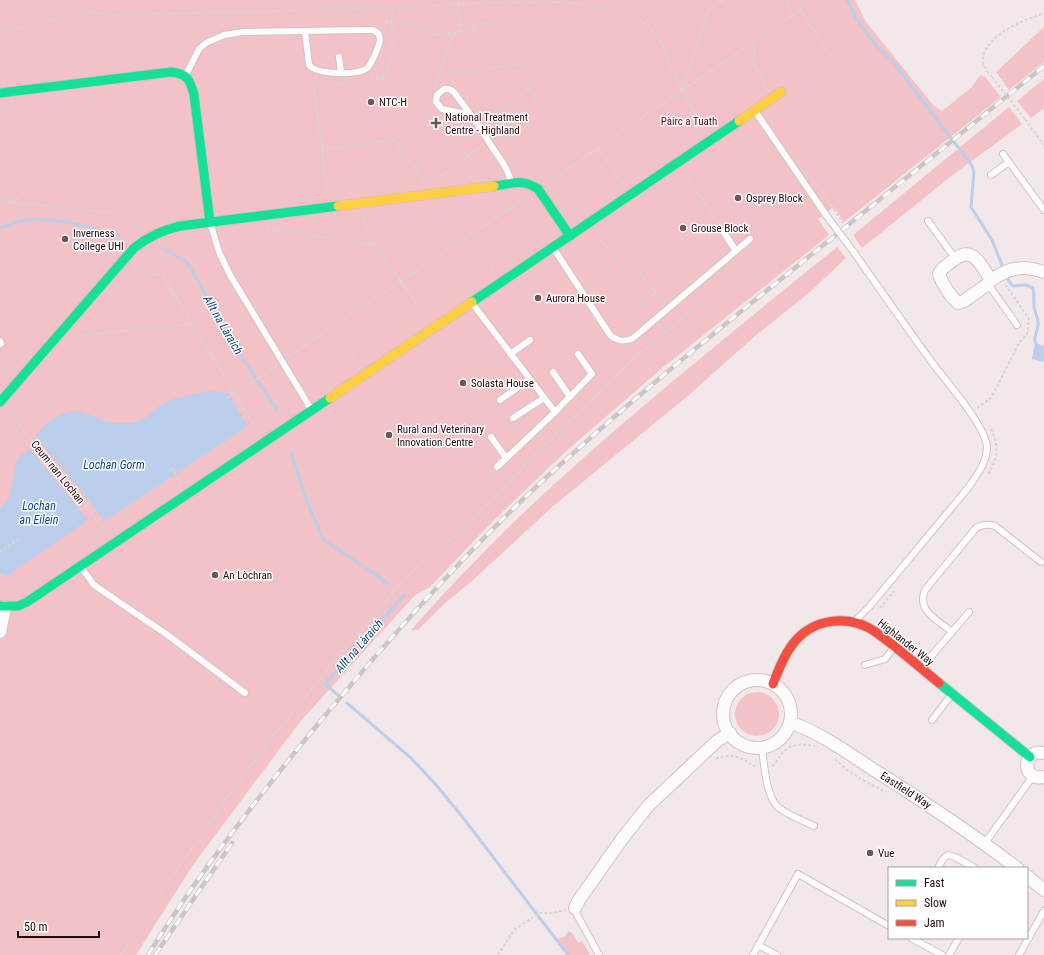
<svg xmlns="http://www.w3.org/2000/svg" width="1044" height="955" viewBox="0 0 1044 955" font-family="'Roboto Condensed',sans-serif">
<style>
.green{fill:#f3c2c6}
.water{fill:#bbceeb}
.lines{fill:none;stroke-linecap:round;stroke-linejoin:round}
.stream{stroke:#bbceeb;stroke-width:3}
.lane-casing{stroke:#d4c2c4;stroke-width:8}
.street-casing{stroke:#d4c2c4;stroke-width:14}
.fast-casing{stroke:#d4c2c4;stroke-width:11}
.slow-casing{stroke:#d4c2c4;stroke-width:11}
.jam-casing{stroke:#d4c2c4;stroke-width:11}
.path{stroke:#d8d4d5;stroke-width:2;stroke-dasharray:3 2;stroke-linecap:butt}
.lane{stroke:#fdfcfc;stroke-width:6}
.street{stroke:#fdfcfc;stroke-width:12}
.fast{stroke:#16e098;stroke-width:9}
.slow{stroke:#ffcf43;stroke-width:9}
.jam{stroke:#f24e42;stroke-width:9}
.rail-casing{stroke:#cac6c6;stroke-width:4.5}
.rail{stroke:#fff;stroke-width:3;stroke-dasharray:9;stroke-linecap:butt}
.lane-bridge-casing{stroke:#d4c2c4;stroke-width:8;stroke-linecap:butt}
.path-bridge{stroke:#d8d4d5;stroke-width:2;stroke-dasharray:3 2;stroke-linecap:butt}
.lane-bridge{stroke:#fdfcfc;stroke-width:6}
.poi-dot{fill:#6a575a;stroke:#fff;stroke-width:1.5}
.labels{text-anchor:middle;stroke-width:3;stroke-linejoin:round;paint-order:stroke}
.poi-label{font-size:11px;fill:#21090c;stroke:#fff;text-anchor:start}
.park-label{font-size:11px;fill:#570017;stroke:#fff}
.street-label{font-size:11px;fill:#21090c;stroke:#fff}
.water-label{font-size:12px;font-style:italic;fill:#0d4684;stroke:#fff}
</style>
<rect width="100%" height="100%" fill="#f2e8ea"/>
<!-- green -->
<g class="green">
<polygon points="0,0 855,0 866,22 933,105 942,111 972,87 980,75 985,77 1001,97 844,222 834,207 818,219 829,235 661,369 564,453 491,523 430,587 415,595 299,723 193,865 136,955 0,955"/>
<polygon points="1044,27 1044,62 1009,90 996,72"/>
<polygon points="1044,79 1044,108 1031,118 1017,101"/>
<polygon points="1009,107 1022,124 950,177 862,248 853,235"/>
<path d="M837 247 846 258 810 292 755 336 689 395 551 508 472 581 445 603 418 630H411C451 585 493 541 537 500 633 411 736 329 837 247Z"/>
<circle cx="757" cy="714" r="22"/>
<polygon points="569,931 574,935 578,943 582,941 590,955 569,955 557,939 564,937"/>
</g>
<!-- water -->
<g class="water">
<polygon points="1035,343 1044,346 1044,362 1032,359"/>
<path d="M209 391 228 393 248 426 105 521 35 435C42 429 50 419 59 415 76 407 83 412 99 419 110 423 126 425 138 421 151 417 155 407 165 403 178 396 195 394 209 391Z"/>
<polygon points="30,449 88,520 7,576 0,574 0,508 9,498 17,459"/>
</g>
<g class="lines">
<!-- stream -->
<g class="stream">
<polyline points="847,0 857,20 875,44 893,62 971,164 974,172 971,207 992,240 1004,270"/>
<path d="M0 228C6 226 14 222 20 221 52 215 90 227 120 236"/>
<polyline points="162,248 187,262 239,353 277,410"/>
<path d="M1006 275 1010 283 1014 286 1026 285 1033 288C1034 294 1034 300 1034 307 1035 313 1039 319 1038 325 1037 334 1032 338 1037 346"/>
<polyline points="291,451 304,494 323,539 389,584"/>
<polyline points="338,695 325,684 404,595"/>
<polyline points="347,703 411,758 438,787 464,819 568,955"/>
</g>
<!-- lane casing -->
<g class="lane-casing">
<g id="lane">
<polyline points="339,57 341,73"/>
<path d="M186 75 199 49 206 43 224 35 243 32 363 30H373L379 34C379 36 380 38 380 40 379 46 371 66 366 69 356 75 317 75 309 65L305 31"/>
<polyline points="755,111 826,215"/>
<path d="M471 115 442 109 436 102 437 95 444 89C449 88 453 90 456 95 469 112 481 129 492 147 500 159 509 170 511 183"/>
<polyline points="1003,154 1044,210"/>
<polyline points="991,175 1009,162"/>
<polyline points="928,221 955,258"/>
<polyline points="210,222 219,252 230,275 311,409"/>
<polyline points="723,231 736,251"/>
<path d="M554 249 610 335C617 341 623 342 632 339L750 239"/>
<path d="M853 251C879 288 904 324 931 361 944 379 986 426 987 447 987 463 976 476 968 488L869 607 855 621"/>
<polyline points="988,284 1017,325"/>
<polyline points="472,303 555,412 592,374 578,354"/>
<polyline points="0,341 1,344"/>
<polyline points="510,354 530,340"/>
<polyline points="553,372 570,397"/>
<polyline points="500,400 530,379"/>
<polyline points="513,418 544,398"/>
<polyline points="491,437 506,458"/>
<polyline points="497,467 555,412"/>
<polyline points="81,567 94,585 169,636 245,693"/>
<path d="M952 632C938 620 916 611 925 590L976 528C982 524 988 524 995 526L1041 562"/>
<polyline points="865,665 885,659 894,647"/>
<polyline points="922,667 969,612"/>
<polyline points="932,720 952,694"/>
<path d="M762 748C764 763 766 797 778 807 787 815 802 820 814 826"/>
<polyline points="985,843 1033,776"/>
<polyline points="938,868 943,859 948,855 955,857 975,868"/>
<polyline points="575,908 576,913 599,955"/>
<polyline points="911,938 942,955"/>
<polyline points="758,945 777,955"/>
<polyline points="753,955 798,874 889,926"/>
<polyline points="949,955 959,938"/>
<polyline points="1019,955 1044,911"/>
</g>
</g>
<!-- street casing -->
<g class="street-casing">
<g id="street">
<path d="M991 280C981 266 974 245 955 259 949 264 942 267 939 274 942 284 950 296 958 303L964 301 988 284C991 279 996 277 1001 274 1016 266 1028 267 1044 272"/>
<polyline points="0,632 5,607"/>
<circle cx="757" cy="714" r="34"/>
<path d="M790 722C820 733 847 752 874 770 923 801 971 833 1017 868"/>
<path d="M1044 753C1022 748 1021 782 1044 777"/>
<polyline points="1027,876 1044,890"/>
<polyline points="575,908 579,900 622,839 648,806 717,741 730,733"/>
</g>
</g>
<!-- fast casing -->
<g class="fast-casing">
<g id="fast">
<path d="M0 93 171 72C188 74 190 80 194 95L210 222"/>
<path d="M494 186C511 184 523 178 538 189L570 236"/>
<polyline points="472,302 739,121"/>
<path d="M0 402 134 248C148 237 162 230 180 226L338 206"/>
<polyline points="0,606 18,606 27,602 330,398"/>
<polyline points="939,683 1030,757"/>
</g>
</g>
<!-- slow casing -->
<g class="slow-casing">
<g id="slow">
<polyline points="739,121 781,92"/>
<polyline points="338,206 494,186"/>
<polyline points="330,398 472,302"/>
</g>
</g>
<!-- jam casing -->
<g class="jam-casing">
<path id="jam" d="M773 684C778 671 783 657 792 645 812 618 849 613 877 633 898 648 918 666 939 683"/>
</g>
<!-- path -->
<g class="path">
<polyline points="787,0 791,17"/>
<polyline points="458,4 460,32"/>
<polyline points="385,22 403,22 436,35 474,30 473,24 495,22 524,22"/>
<polyline points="0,32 80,13 91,12 116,15 392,8 473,3 539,2 561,2 605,7 625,12 639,19 650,28 659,38 680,87 704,128"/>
<polyline points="754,43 754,64 765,81 763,87"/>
<polyline points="438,75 530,63"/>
<polyline points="371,76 383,79 392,56 392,8"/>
<path d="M992 77C989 73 983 67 983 61 982 37 1025 18 1044 14"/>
<polyline points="434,86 454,33"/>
<path d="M682 91 706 16C711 6 713 4 725 0"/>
<polyline points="440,118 468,156"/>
<polyline points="1025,119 1044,145"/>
<polyline points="493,134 494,131 537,101 529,89 494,115"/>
<polyline points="598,148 623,184"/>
<polyline points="322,150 394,140 424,181"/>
<polyline points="807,171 834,209"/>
<polyline points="685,174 719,225"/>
<polyline points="438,179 482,146"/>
<polyline points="548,182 800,10 831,56"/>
<polyline points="328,194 314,87 355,82 356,81"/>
<polyline points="0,201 11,203 32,204 112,213 128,220 139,229"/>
<polyline points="12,203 22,194"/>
<polyline points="363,216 368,233 425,317"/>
<polyline points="267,229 376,245"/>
<polyline points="597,234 626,273"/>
<polyline points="489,263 494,271"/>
<polyline points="133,269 163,276 257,430"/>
<polyline points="640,273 663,302"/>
<polyline points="639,306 656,292"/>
<polyline points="75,336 191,324"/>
<polyline points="352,354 358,363"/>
<polyline points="288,357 527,197"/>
<polyline points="227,398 276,366"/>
<polyline points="977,408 991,398 1019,343 1027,334 1029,319 1005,284"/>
<polyline points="9,412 107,533"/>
<polyline points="171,468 181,483"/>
<path d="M988 474C999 459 999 441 989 426"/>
<polyline points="0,552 20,538"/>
<polyline points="880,608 894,591"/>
<path d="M716 759C732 751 743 759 756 767"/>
<path d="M835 759C848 773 868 783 886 792"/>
<path d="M772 766C776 764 777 760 780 756 787 744 802 743 814 746"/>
<path d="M121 955C167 884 214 813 266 746 313 685 364 626 415 568L431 557 478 513 546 444 639 354 704 300"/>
<polyline points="498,955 514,930 530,919 540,913 553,913 565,910"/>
</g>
<!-- lane -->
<use href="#lane" class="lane"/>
<!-- street -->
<use href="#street" class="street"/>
<!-- fast -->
<use href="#fast" class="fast"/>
<!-- slow -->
<use href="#slow" class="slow"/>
<!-- jam -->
<use href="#jam" class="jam"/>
<!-- rail casing -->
<g class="rail-casing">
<g id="rail">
<path d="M148 955C198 874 257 798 318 724 387 641 459 559 538 485 627 403 721 327 816 251 892 190 968 128 1044 66"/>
<polyline points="155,955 232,843"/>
</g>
</g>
<!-- rail -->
<use href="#rail" class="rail"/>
<!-- lane-bridge casing -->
<g class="lane-bridge-casing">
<polyline id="lane-bridge" points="826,215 853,251"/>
</g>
<!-- path-bridge -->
<g class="path-bridge">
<polyline points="992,77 1025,119"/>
<polyline points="834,209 843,223"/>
</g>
<!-- lane-bridge -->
<use href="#lane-bridge" class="lane-bridge"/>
</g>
<!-- markers -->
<g class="poi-dot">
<circle cx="371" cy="102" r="4"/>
<path d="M434 117h4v4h4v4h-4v4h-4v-4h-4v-4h4z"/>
<circle cx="738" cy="198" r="4"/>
<circle cx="683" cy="228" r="4"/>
<circle cx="65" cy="239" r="4"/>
<circle cx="538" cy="298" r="4"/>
<circle cx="463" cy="383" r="4"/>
<circle cx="389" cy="435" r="4"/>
<circle cx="215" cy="575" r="4"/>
<circle cx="870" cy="853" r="4"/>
</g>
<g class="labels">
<!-- poi labels -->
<g class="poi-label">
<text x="379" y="106">NTC-H</text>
<text x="445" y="121">National Treatment<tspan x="445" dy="13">Centre - Highland</tspan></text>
<text x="746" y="202">Osprey Block</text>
<text x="691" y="232">Grouse Block</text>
<text x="73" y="237">Inverness<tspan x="73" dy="13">College UHI</tspan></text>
<text x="546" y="302">Aurora House</text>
<text x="471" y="387">Solasta House</text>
<text x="397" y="433">Rural and Veterinary<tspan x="397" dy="13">Innovation Centre</tspan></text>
<text x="223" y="579">An Lòchran</text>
<text x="878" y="857">Vue</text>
</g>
<!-- park labels -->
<g class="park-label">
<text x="689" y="125">Pàirc a Tuath</text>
</g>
<!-- street labels -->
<g class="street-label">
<text transform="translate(58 472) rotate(51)" y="4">Ceum nan Lochan</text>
<text transform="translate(906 642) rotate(38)" y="4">Highlander Way</text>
<text transform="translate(906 790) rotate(33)" y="4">Eastfield Way</text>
</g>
<!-- water labels -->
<g class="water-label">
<text transform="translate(223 325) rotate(60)" y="4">Allt na Làraich</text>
<text x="114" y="469">Lochan Gorm</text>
<text x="39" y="510">Lochan<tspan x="39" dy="14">an Eilein</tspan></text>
<text transform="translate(359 646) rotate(-49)" y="4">Allt na Làraich</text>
</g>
</g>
<!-- legend -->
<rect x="888" y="867" width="140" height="72" fill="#ffffff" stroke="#a69d9e"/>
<rect x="896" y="880" width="20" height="6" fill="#16e098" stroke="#a69d9e"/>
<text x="924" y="887" font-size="12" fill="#21090c">Fast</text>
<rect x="896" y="900" width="20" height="6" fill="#ffcf43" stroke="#a69d9e"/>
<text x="924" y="907" font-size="12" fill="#21090c">Slow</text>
<rect x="896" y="920" width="20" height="6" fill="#f24e42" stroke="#a69d9e"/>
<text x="924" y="927" font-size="12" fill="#21090c">Jam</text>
<!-- scale -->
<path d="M18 931v6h81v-6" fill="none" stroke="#21090c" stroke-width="2"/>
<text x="24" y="931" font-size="12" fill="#21090c" stroke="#ffffff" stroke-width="3" paint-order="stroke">50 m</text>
</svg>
